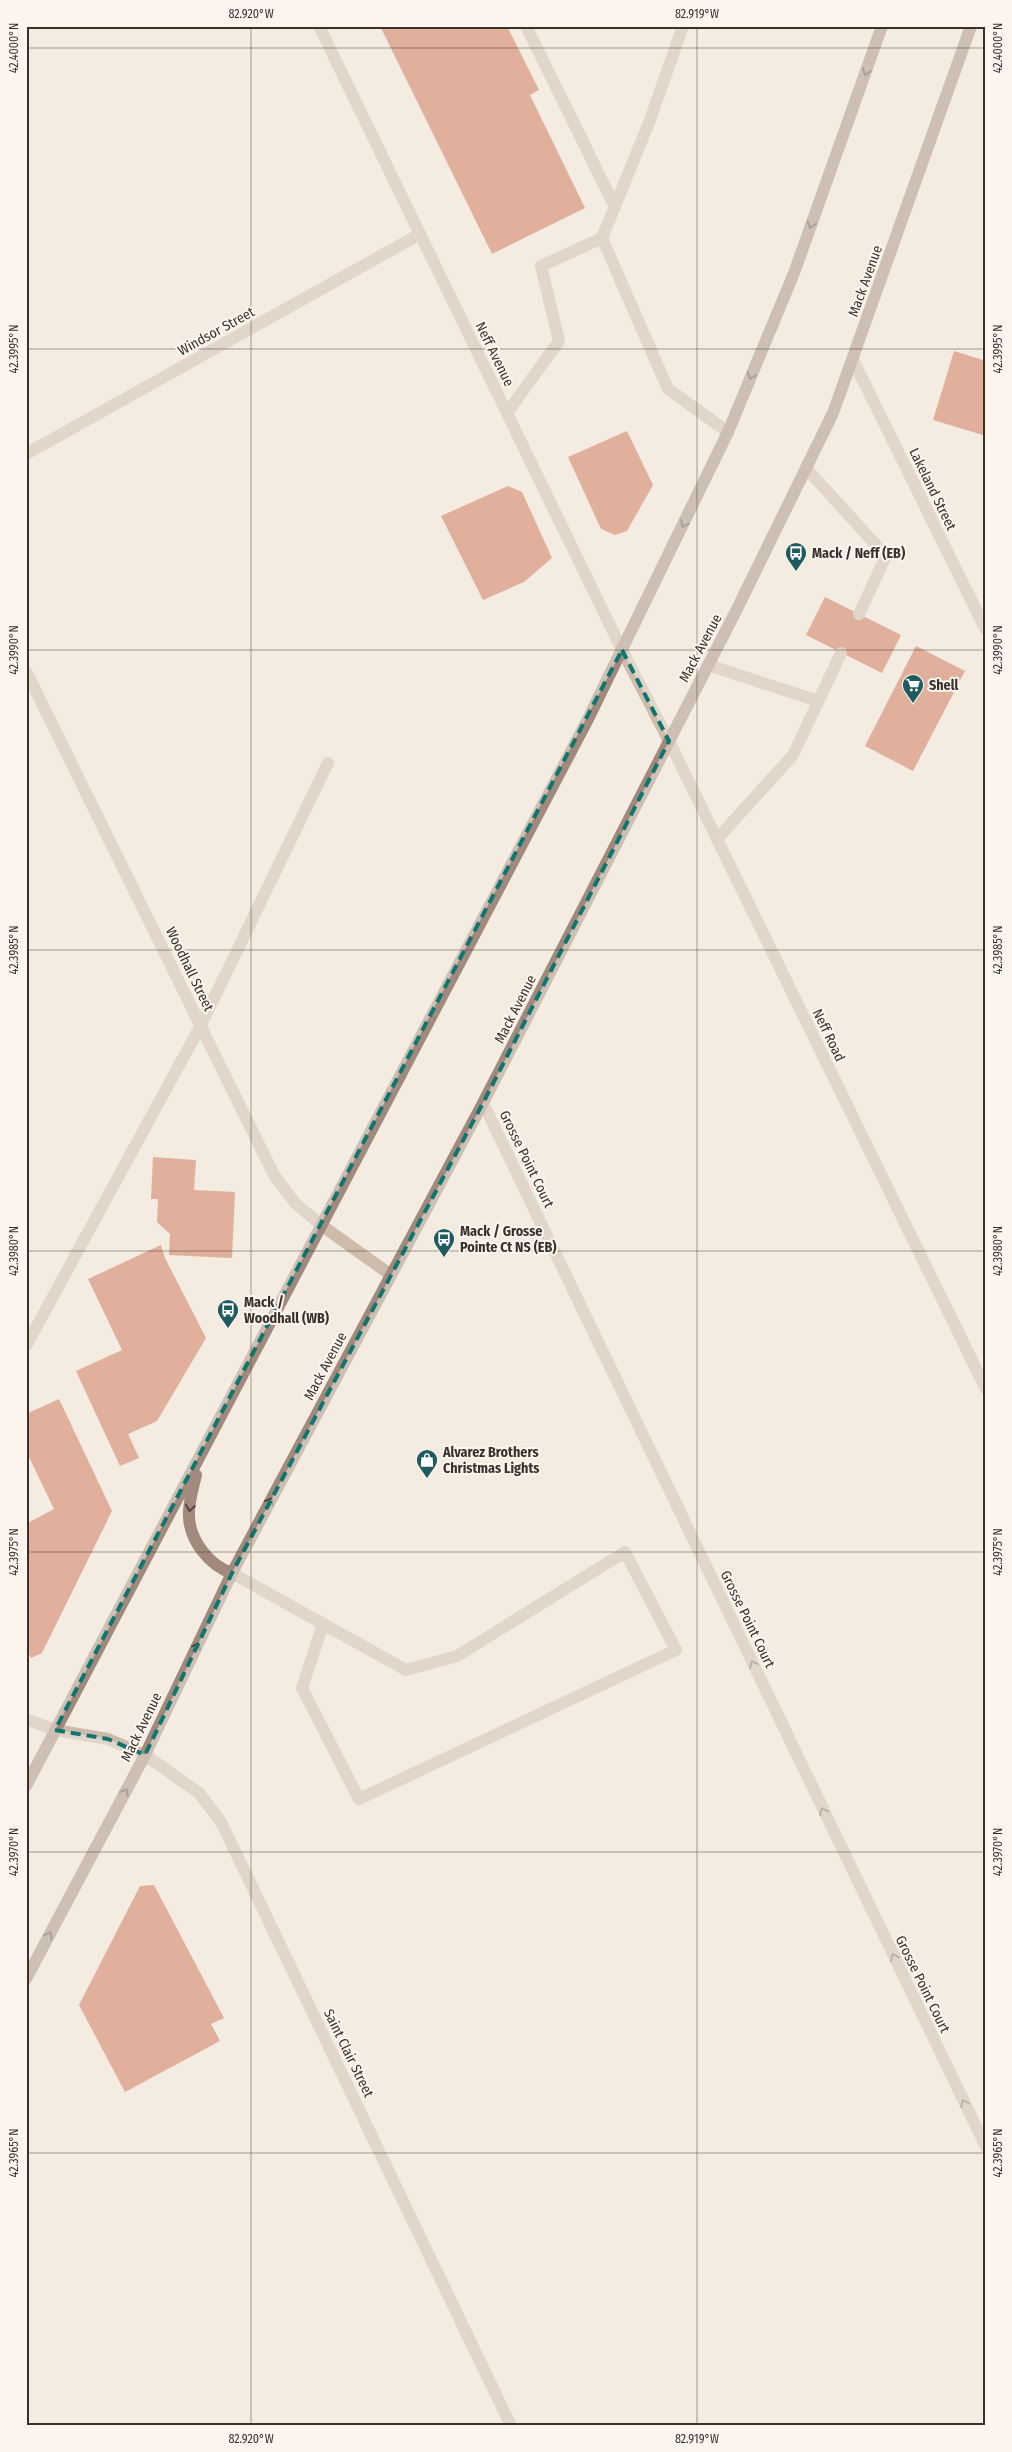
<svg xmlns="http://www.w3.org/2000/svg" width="1012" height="2452" viewBox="0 0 1012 2452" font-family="'Fira Sans Condensed',sans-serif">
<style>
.building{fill:#c8694b}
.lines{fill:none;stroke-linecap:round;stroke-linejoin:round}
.lane{stroke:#cdbbac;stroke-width:12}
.street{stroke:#cdbbac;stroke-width:12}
.secondary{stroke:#a18a7d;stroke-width:12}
.oneway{stroke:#544640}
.oneway2{stroke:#7d6f65}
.marked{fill:none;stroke:#0f766e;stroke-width:4;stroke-dasharray:10 6;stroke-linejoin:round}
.ticks{fill:none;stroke:#3b302b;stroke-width:1;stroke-opacity:0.45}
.labels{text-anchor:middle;stroke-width:4;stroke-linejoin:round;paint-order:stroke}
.street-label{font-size:14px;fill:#3b302b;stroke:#fbf5ee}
.poi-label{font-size:14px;font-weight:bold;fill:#3b302b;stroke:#fbf5ee;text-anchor:start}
.neatline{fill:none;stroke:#3b302b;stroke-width:2}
.ticks-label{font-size:12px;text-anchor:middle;fill:#3b302b}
</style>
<rect width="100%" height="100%" fill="#f4ebe1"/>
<!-- building -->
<g class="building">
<polygon points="380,26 507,26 539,90 530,95 585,208 492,254"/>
<polygon points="954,351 986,361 986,436 933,420"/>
<polygon points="627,431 653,485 627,531 615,535 601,529 568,457"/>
<polygon points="508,486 522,492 552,558 524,582 483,600 441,516"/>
<polygon points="825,597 901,635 882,673 806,635"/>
<polygon points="916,646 965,671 913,771 865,746"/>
<polygon points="153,1157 196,1160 194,1190 235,1192 232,1258 169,1255 170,1234 157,1222 158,1199 151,1199"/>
<polygon points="161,1245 165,1258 206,1338 157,1421 128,1434 139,1458 120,1466 76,1371 122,1350 88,1279"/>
<polygon points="59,1399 112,1511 42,1653 31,1658 26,1648 26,1524 54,1509 26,1451 26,1414"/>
<polygon points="154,1885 224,2018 211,2024 220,2041 125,2092 79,2005 140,1886"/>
</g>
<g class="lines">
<!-- lane -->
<g class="lane">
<polyline points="526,26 615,207"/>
<polyline points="602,238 650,120 683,26"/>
<polyline points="507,413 559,341 541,266 602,238 668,389 728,432"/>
<polyline points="806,468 886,556 859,614"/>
<polyline points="708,665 818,701"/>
<polyline points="717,839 793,755 841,653"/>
<polyline points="26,1346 201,1025 328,763"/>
<polyline points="232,1573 406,1670 457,1656 625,1552 676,1650 359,1799 302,1688 323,1624"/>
</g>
<!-- street -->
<g class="street">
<polyline points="319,26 622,650 669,741 986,1389"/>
<polyline points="853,360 986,630"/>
<polyline points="26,454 420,234"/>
<polyline points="26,671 274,1175 295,1203 321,1225 391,1275"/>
<polyline points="483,1103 986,2147"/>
<polyline points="26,1719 55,1730 108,1739 145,1755 199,1793 221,1822 511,2426"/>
</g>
<!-- secondary -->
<g class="secondary">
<path d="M196 1475C193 1488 188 1503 189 1517 190 1541 210 1566 232 1573"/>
<polyline points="26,1786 587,721 728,432 794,273 882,26"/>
<polyline points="26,1979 145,1755 232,1573 483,1103 736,611 833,413 971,26"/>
</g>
</g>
<!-- one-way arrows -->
<defs><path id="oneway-chevron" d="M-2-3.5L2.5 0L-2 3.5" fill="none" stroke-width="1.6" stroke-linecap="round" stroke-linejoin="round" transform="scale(1.25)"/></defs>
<g class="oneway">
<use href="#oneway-chevron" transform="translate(866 72) rotate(110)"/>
<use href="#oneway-chevron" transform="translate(811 225) rotate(110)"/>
<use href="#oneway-chevron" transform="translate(751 376) rotate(112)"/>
<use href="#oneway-chevron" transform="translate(684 524) rotate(116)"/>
<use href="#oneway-chevron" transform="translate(270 1501) rotate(-62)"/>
<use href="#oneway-chevron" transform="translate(190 1508) rotate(98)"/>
<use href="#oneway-chevron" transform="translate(197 1646) rotate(-64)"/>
<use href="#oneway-chevron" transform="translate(125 1792) rotate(-62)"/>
<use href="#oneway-chevron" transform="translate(49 1935) rotate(-62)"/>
</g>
<g class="oneway2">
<use href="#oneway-chevron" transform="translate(753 1664) rotate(-116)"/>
<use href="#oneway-chevron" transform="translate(823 1811) rotate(-116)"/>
<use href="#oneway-chevron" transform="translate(894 1957) rotate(-116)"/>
<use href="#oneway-chevron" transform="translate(964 2103) rotate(-116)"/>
</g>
<!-- marked area -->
<path d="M0 0H1012V2452H0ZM622 650 669 741 483 1103 232 1573 145 1755 108 1739 55 1730Z" fill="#f4ebe1" fill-opacity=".55" fill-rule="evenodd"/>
<path class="marked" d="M622 650 669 741 483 1103 232 1573 145 1755 108 1739 55 1730Z"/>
<!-- ticks -->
<path class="ticks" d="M251 26V2426M697 26V2426M26 48H986M26 349H986M26 650H986M26 950H986M26 1251H986M26 1552H986M26 1852H986M26 2153H986"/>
<!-- icons -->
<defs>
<g id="bus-pin" transform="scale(1.125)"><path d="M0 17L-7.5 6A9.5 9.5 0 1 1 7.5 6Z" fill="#1f5a5e" stroke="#fbf5ee"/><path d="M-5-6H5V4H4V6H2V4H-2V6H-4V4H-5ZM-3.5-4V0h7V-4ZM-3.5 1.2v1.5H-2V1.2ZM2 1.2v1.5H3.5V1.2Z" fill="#fff"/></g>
<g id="supermarket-pin" transform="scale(1.125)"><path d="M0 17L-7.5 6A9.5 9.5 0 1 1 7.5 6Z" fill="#1f5a5e" stroke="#fbf5ee"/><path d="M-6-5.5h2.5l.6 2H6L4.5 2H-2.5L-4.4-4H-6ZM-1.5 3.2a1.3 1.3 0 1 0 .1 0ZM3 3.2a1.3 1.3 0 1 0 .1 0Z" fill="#fff"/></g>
<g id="shop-pin" transform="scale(1.125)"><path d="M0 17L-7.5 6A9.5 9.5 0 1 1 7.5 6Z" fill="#1f5a5e" stroke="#fbf5ee"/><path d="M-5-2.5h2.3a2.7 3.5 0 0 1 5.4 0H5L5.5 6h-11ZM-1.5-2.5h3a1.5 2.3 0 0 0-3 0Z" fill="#fff"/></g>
</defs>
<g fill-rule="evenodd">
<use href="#bus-pin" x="796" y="553"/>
<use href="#supermarket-pin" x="913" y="685"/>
<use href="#bus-pin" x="444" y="1239"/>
<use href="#bus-pin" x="228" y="1310"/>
<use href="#shop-pin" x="427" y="1460"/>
</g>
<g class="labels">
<!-- street labels -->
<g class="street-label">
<text transform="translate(865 281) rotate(-70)" y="5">Mack Avenue</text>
<text transform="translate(216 331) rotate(-29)" y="5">Windsor Street</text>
<text transform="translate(495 354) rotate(64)" y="5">Neff Avenue</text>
<text transform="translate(933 489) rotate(64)" y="5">Lakeland Street</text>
<text transform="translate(700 648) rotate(-62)" y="5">Mack Avenue</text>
<text transform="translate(190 969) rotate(64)" y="5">Woodhall Street</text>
<text transform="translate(515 1009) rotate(-63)" y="5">Mack Avenue</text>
<text transform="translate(829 1035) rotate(64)" y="5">Neff Road</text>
<text transform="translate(527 1159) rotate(64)" y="5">Grosse Point Court</text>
<text transform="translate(325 1366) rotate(-62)" y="5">Mack Avenue</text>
<text transform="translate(748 1619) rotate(64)" y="5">Grosse Point Court</text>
<text transform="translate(141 1727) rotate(-64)" y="5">Mack Avenue</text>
<text transform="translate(923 1984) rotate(64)" y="5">Grosse Point Court</text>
<text transform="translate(349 2053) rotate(64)" y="5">Saint Clair Street</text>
</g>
<!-- poi labels -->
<g class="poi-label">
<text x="812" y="558">Mack / Neff (EB)</text>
<text x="929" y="690">Shell</text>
<text x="460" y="1236">Mack / Grosse<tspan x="460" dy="16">Pointe Ct NS (EB)</tspan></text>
<text x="244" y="1307">Mack /<tspan x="244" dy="16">Woodhall (WB)</tspan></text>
<text x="443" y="1457">Alvarez Brothers<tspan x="443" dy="16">Christmas Lights</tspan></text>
</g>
</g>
<!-- border -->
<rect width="1012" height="2452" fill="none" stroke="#fbf5ee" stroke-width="55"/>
<rect x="28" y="28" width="956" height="2396" class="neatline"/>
<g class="ticks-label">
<text x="251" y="18">82.920°W</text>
<text x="697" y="18">82.919°W</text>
<text transform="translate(14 48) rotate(-90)" y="4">42.4000°N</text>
<text transform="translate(998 48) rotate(-90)" y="4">42.4000°N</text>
<text transform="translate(14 349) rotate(-90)" y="4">42.3995°N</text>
<text transform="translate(998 349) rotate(-90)" y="4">42.3995°N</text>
<text transform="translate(14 650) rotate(-90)" y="4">42.3990°N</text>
<text transform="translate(998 650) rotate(-90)" y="4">42.3990°N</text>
<text transform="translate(14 950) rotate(-90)" y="4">42.3985°N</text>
<text transform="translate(998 950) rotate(-90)" y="4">42.3985°N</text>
<text transform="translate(14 1251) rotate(-90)" y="4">42.3980°N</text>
<text transform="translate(998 1251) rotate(-90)" y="4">42.3980°N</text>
<text transform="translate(14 1552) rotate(-90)" y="4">42.3975°N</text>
<text transform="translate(998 1552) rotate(-90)" y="4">42.3975°N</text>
<text transform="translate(14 1852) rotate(-90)" y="4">42.3970°N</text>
<text transform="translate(998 1852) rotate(-90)" y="4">42.3970°N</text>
<text transform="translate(14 2153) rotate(-90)" y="4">42.3965°N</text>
<text transform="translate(998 2153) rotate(-90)" y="4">42.3965°N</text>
<text x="251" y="2443">82.920°W</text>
<text x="697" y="2443">82.919°W</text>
</g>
</svg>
